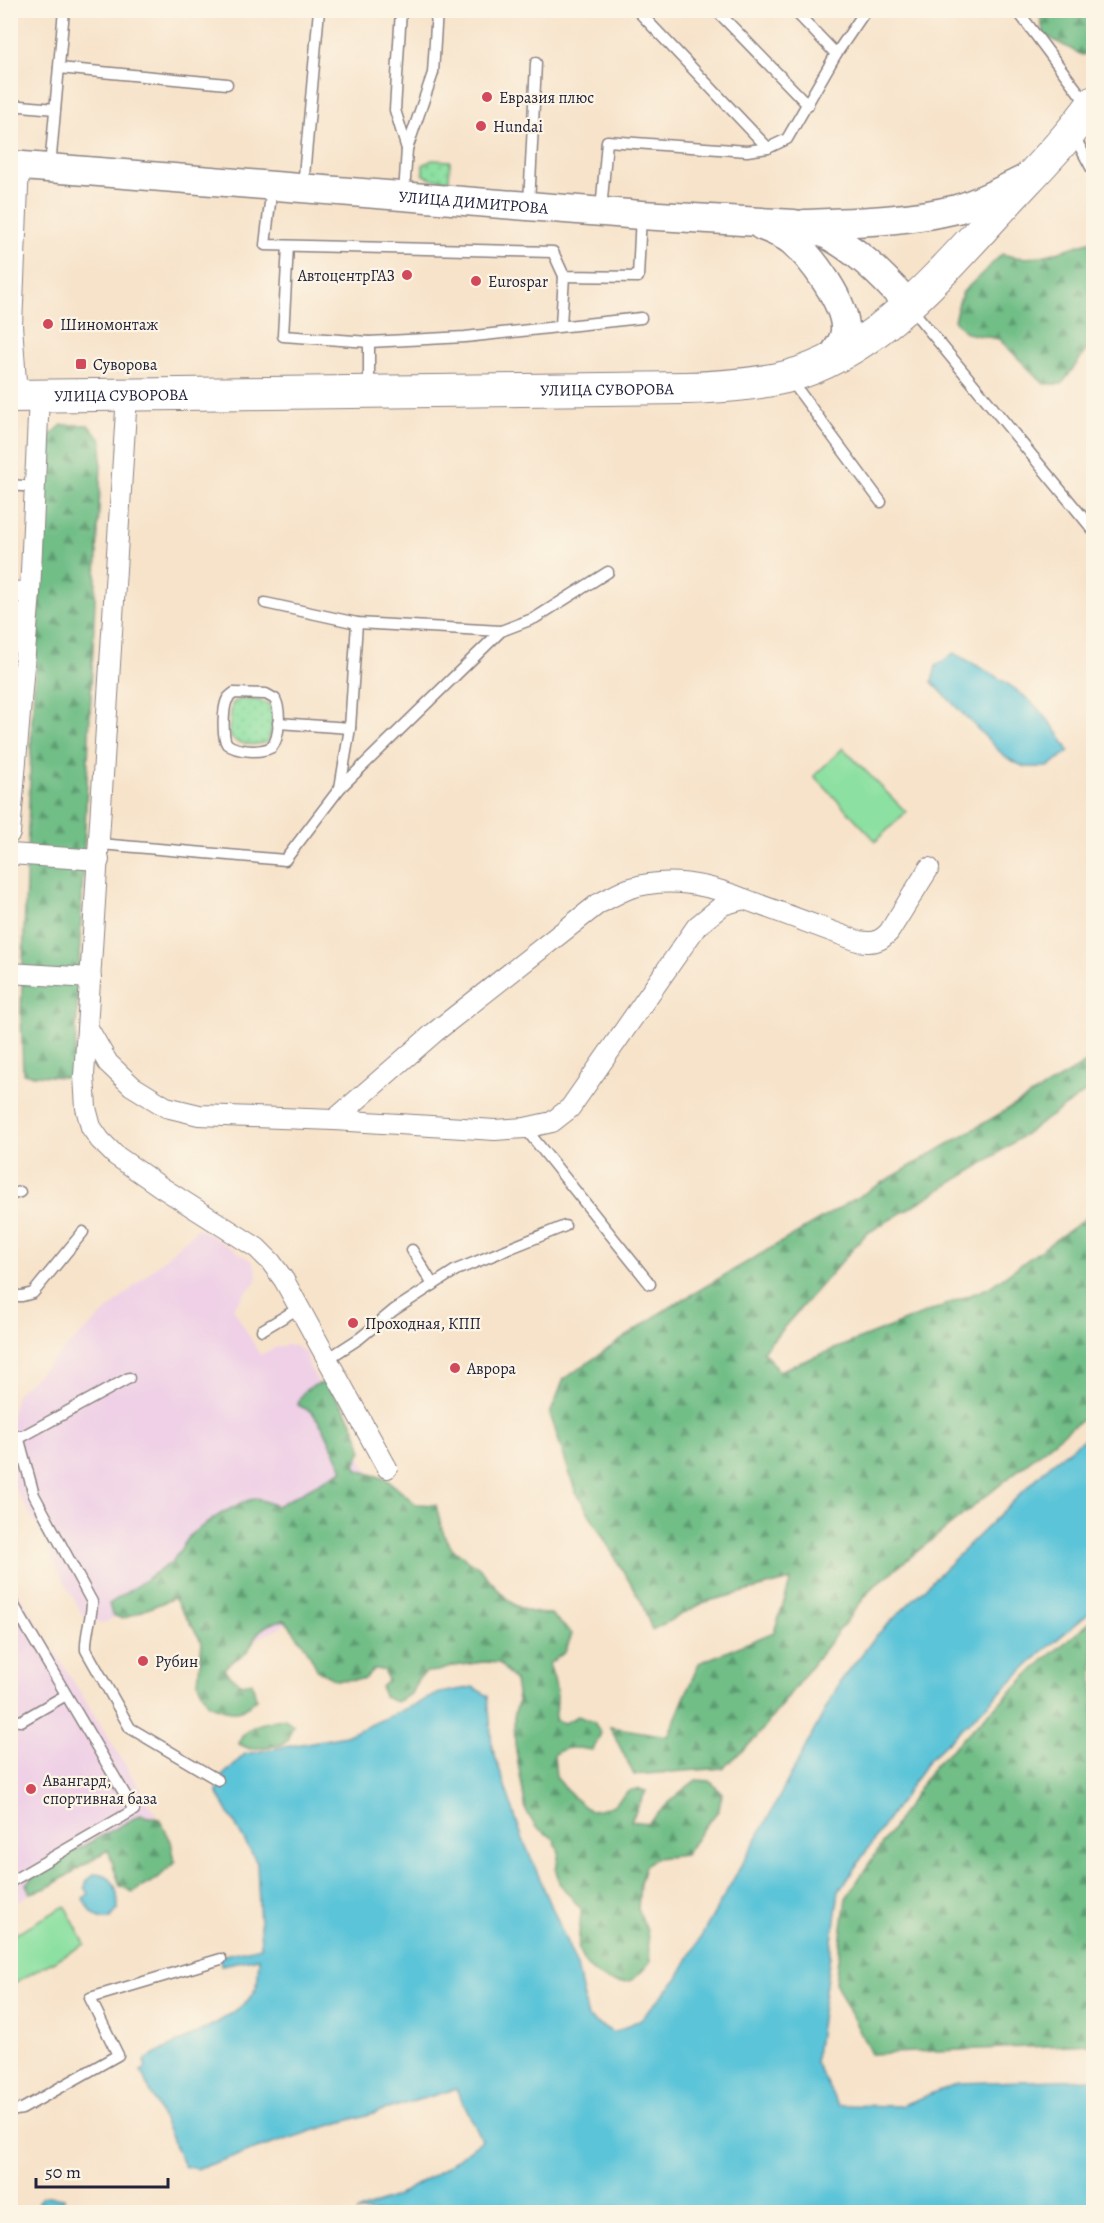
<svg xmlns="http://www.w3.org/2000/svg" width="1104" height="2223" viewBox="0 0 1104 2223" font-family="Alegreya,serif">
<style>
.built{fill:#efd0e6}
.grass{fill:url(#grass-dots);stroke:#57816e;stroke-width:1.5}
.forest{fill:url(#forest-firs);stroke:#4a7061;stroke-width:1.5}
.pitch{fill:#8ce0a1;stroke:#57816e;stroke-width:1.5}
.water{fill:#5cc4d8;stroke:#3f738a;stroke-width:1.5}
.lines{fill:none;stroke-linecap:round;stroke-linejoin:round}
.lane-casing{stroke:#8c8282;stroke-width:13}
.street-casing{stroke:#8c8282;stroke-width:22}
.secondary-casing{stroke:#8c8282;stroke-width:31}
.primary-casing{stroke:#8c8282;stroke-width:34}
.lane{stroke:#fff;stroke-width:10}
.street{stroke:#fff;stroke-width:20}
.secondary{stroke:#fff;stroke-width:28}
.primary{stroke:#fff;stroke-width:32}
.poi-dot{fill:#d1495b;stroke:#fcf5e5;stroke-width:2}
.labels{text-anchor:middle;stroke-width:4.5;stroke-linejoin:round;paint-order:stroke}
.poi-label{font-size:16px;fill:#22223b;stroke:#fcf5e5;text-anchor:start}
.street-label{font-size:16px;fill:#22223b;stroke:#fcf5e5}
</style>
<defs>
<pattern id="grass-dots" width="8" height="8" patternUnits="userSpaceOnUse" patternTransform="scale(1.5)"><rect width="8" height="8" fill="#8ce0a1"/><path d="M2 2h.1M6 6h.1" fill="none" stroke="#78c08c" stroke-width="1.8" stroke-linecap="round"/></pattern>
<pattern id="forest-firs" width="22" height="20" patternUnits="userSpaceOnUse" patternTransform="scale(1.5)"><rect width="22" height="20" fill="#71be87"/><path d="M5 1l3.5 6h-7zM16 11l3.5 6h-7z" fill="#5c9a70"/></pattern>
</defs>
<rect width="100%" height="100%" fill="#fcf5e5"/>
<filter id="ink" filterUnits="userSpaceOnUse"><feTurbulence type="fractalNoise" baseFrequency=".0167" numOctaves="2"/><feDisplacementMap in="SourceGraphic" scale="12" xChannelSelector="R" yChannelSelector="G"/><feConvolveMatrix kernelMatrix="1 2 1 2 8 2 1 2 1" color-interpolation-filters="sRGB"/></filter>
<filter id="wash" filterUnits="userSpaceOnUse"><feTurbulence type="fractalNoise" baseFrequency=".008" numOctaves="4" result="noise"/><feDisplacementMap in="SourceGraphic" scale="24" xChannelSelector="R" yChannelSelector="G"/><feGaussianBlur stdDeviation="1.35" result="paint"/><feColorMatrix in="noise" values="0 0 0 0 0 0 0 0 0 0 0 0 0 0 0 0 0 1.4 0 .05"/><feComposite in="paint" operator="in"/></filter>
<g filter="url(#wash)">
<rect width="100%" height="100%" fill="#f7e3ca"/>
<!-- built -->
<g class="built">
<polygon points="198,1228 252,1261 257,1271 256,1281 233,1308 260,1355 277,1347 286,1345 296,1346 307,1354 309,1366 414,1553 220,1660 177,1583 102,1624 83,1616 50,1555 48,1543 11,1483 11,1420 16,1394"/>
<polygon points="10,1580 156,1814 11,1906 10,1906"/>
</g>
<!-- grass -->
<g class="grass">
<polygon points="432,160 450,161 449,180 431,179 423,174 423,165"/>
<path d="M242 699 262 701 269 704C274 714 273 732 267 742 257 746 241 745 232 739L229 732 232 705 234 702Z"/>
</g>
<!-- forest -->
<g class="forest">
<polygon points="1039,11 1093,11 1093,52 1082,55 1044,35"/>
<path d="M1093 241V341L1062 384H1044L999 339 966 333 954 320 962 293 1002 254C1037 265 1060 249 1093 241Z"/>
<polygon points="62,425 88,425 102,441 74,1078 23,1074 21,1013 32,723 48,437"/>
<polygon points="1093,1059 1093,1087 979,1166 866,1234 763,1351 779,1371 988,1288 1093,1213 1093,1412 1063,1434 871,1589 756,1738 723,1768 634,1775 610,1727 668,1736 699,1663 774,1632 791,1580 705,1602 652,1630 641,1601 575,1490 550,1414 564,1379 662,1312"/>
<path d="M324 1383C342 1403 357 1424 362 1451L355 1465 358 1470 386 1479 416 1504 436 1505C439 1517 441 1530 447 1541 455 1555 468 1558 479 1568 505 1594 509 1614 551 1614L572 1634 565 1652 549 1664C557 1686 559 1696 555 1720L564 1723 578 1716 594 1722 601 1733 593 1750C578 1748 565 1745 554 1755L556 1777 573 1797 589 1810C596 1809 607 1809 613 1805 627 1795 625 1786 646 1791L631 1821 648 1823 679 1793 696 1780 710 1781 722 1793 719 1810 702 1830 685 1855 656 1858 645 1866 640 1883 638 1909 647 1931 650 1962C644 1969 635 1981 625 1982 604 1985 584 1969 579 1950 577 1944 581 1918 581 1909L559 1883 556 1870 559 1852 554 1839 536 1827 526 1811 515 1744 514 1717 518 1701 515 1681 499 1663 483 1662 454 1666 438 1671 427 1672 418 1679 411 1694 396 1702 384 1697 381 1687 388 1680 383 1670 374 1669 365 1679 336 1680 318 1671 305 1646 285 1620C276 1621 265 1625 259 1632 253 1638 252 1647 246 1653 237 1661 231 1658 224 1670L241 1684 252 1682 256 1699C239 1717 229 1712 208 1704L198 1683 202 1642 174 1598 123 1619 112 1615 109 1604 172 1562 191 1534 219 1515 241 1503 256 1498 277 1506 343 1470 324 1429 312 1412 298 1405C300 1390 311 1385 324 1383Z"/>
<polygon points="1093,1620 1093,2044 871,2054 835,1982 846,1898 934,1766 1046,1658"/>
<path d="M285 1718 293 1726 287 1741 281 1745 250 1749 239 1744C243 1724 268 1722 285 1718Z"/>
<polygon points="140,1815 159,1819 171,1841 175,1862 157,1879 133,1892 120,1886 108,1850 47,1888 30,1893 26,1884 39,1870"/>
</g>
<!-- pitch -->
<g class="pitch">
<polygon points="843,748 906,812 876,841 814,776"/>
<polygon points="65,1906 85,1944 11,1985 11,1936"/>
</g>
<!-- water -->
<g class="water">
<path d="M954 653C1006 682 1039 697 1069 751L1048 767H1024L1005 757 932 682 936 666Z"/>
<path d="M1093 1432V1610L1042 1652 928 1761 839 1891 815 2062 838 2105 900 2106 958 2083 1093 2079V2212H356L395 2197 445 2168 482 2140 456 2089 312 2131 196 2169 184 2166 141 2071 146 2068 144 2061C172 2042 238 2020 255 1991 259 1983 258 1967 259 1958L221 1965 220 1956 261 1947 257 1863 217 1792 218 1780 245 1754 346 1736 440 1693 473 1687 488 1696 492 1747 522 1837 577 1966 588 2018 614 2033 641 2019 677 1979 768 1818 840 1682 876 1636 1051 1464Z"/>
<path d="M94 1874C116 1874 118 1891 118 1910 115 1912 113 1916 110 1918 99 1924 86 1907 83 1898L89 1894 85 1887 87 1880Z"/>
<polygon points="47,2196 64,2198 63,2210 42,2208 38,2202 42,2197"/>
</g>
</g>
<g filter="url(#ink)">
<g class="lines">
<!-- lane casing -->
<g class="lane-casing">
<g id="lane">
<polyline points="401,10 395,110 407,149 404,194"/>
<polyline points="637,10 768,148"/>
<polyline points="716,10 808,105"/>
<polyline points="794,10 836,54"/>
<polyline points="1017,10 1088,105"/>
<polyline points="59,68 227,84"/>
<polyline points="10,105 55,109"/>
<polyline points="1073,134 1094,173"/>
<polyline points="407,149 433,73 437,10"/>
<polyline points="50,167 64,10"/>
<polyline points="272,186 265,245 553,252 564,276 638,277 641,215"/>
<polyline points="303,187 319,10"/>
<polyline points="529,204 536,63"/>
<polyline points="601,211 607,141 747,151 768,148 787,139 836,54 866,10"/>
<polyline points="288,246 283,336 369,342 465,337 641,318"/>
<polyline points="910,307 1094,531"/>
<polyline points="561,325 564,276"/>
<polyline points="790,379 881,502"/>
<polyline points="369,390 369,342"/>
<polyline points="10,485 35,487"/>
<polyline points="265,603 357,623 501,631"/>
<path d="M234 693 266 694 275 699C281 710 280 737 272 747 261 753 237 752 227 744 222 737 223 708 227 700 229 696 230 696 234 693Z"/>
<polyline points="278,723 350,728"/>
<polyline points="340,788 350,728 357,623"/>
<polyline points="100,844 285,860 340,788 501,631 535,618 608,572"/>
<polyline points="525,1128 650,1284"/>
<polyline points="10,1195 20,1192"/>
<polyline points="412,1250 433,1285"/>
<polyline points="10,1296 22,1296 33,1293 83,1232"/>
<polyline points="262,1330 299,1308"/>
<polyline points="326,1360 360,1338 394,1310 456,1270 565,1226"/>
<polyline points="12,1436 23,1436 129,1378"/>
<path d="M18 1436 34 1495 92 1602C92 1619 85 1633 86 1650L130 1728 218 1780"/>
<polyline points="10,1599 134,1810 10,1882"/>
<polyline points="10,1720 21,1721 66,1695"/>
<polyline points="10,2111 22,2109 118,2055 90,1998 221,1959"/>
</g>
</g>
<!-- street casing -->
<g class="street-casing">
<g id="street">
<polyline points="127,395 84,1076 86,1108 91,1127 100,1140 115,1155 161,1187 257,1248 271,1262 284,1280 387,1468"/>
<polyline points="17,396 12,325 19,165"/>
<polyline points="10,591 30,593"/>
<polyline points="10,833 30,593 39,396"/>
<polyline points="10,854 99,860"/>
<polyline points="10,973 91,978"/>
<path d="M88 1028 108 1063 132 1086 166 1107 199 1115 334 1120 495 1130 525 1128 552 1122 570 1108 697 926 723 905 744 899 858 941C872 943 879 943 889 932L929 868"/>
<path d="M334 1120 435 1032 598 904C608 899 618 893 628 889 667 876 707 884 744 899"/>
</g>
</g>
<!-- secondary casing -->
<g class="secondary-casing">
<g id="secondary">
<path id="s1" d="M10 165 641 215 794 224C801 226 810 227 817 230 853 245 883 276 908 304"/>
<path d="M805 224C856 222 908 221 957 209 981 202 1003 190 1025 179"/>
<path d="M762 226C772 230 783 234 791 240 812 257 847 305 845 331 844 343 836 351 830 360"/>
</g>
</g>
<!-- primary casing -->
<g class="primary-casing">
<g id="primary">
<path id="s2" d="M10 396 686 388C720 387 753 385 786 377 873 354 936 279 995 215 1028 178 1065 143 1094 102"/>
</g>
</g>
<!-- lane -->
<use href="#lane" class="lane"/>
<!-- street -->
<use href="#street" class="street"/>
<!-- secondary -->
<use href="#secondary" class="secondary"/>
<!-- primary -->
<use href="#primary" class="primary"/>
</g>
</g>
<!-- markers -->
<g class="poi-dot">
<circle cx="487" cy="97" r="6"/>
<circle cx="481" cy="126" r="6"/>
<circle cx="407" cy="275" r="6"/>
<circle cx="476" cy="281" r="6"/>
<circle cx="48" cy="324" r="6"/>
<rect x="75" y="358" width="12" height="12" rx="3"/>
<circle cx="353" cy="1323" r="6"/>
<circle cx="455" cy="1368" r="6"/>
<circle cx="143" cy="1661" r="6"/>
<circle cx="31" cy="1789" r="6"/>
</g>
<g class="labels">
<!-- poi labels -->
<g class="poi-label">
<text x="499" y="103">Евразия плюс</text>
<text x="493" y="132">Hundai</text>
<text x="395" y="281" text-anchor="end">АвтоцентрГАЗ</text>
<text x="488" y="287">Eurospar</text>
<text x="60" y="330">Шиномонтаж</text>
<text x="93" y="370">Суворова</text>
<text x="365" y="1329">Проходная, КПП</text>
<text x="467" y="1374">Аврора</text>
<text x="155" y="1667">Рубин</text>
<text x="43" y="1786">Авангард,<tspan x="43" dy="18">спортивная база</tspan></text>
</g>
<!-- street labels -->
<g class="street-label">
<text dy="6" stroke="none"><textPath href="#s1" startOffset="465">УЛИЦА ДИМИТРОВА</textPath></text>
<text dy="6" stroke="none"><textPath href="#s2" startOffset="597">УЛИЦА СУВОРОВА</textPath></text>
<text dy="6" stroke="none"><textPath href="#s2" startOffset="111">УЛИЦА СУВОРОВА</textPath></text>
</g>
</g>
<!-- margin -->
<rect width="1104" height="2223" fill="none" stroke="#fcf5e5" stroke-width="36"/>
<!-- scale -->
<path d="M36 2178v9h132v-9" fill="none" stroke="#22223b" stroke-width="3"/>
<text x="45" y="2178" font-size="18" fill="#22223b" stroke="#fcf5e5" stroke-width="4.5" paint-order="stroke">50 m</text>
</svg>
